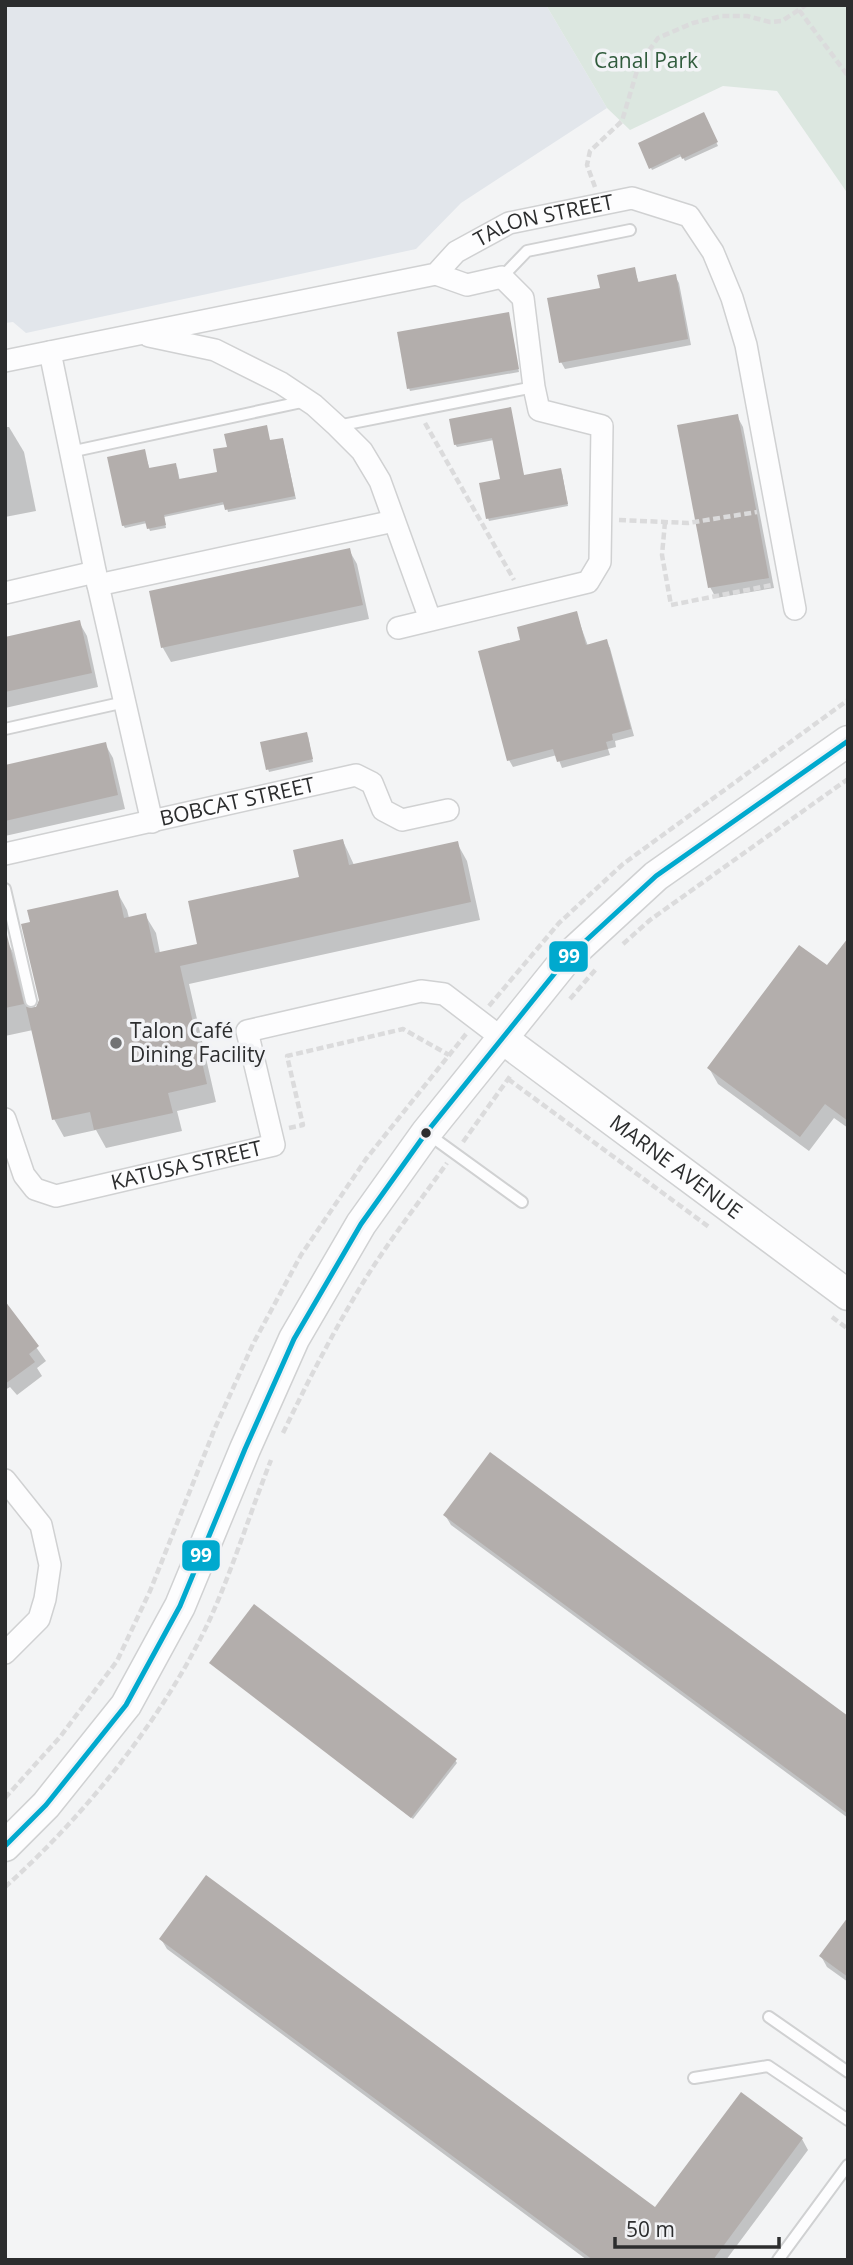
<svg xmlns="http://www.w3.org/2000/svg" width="853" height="2265" viewBox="0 0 853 2265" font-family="'Open Sans',sans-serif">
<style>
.built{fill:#e2e6eb}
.green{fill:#dce7e0}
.shadow{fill:#0003}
.building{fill:#b3aeac}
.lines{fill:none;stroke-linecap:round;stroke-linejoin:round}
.lane-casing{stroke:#d0d1d2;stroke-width:14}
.street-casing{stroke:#d0d1d2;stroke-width:24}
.secondary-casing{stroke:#d0d1d2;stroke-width:33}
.path{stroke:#dbdbdc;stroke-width:4.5;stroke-dasharray:7 3.5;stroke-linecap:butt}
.lane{stroke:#fdfdfe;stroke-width:10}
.street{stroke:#fdfdfe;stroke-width:21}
.secondary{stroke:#fdfdfe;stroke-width:30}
.bus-1-casing{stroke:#f2f3f6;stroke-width:10}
.bus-1{stroke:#00a9ce;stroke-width:5}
.poi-dot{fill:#727374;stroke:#f2f3f6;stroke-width:2.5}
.bus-dot{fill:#2c2d2e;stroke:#f2f3f6;stroke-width:2.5}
.labels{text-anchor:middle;stroke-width:7;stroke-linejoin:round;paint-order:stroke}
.park-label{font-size:21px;fill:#315c3d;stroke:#f2f3f6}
.street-label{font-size:21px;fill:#2c2d2e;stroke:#f2f3f6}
.poi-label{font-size:21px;fill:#2c2d2e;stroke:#f2f3f6;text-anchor:start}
.line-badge{stroke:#f2f3f6;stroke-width:2.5}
.badge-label{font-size:19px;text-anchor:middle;font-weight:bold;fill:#fff}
</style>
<rect width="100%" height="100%" fill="#f3f4f5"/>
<!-- built -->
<polygon class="built" points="5,5 546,5 607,108 461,203 416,249 26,333 13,322 5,323"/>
<!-- green -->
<polygon class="green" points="546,5 848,5 848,194 777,91 723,86 630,130 607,108"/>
<!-- shadow -->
<g class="shadow">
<polygon points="703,114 718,146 685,161 682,156 652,170 640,144"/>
<polygon points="634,269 639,283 675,276 679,283 691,345 565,369 561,362 602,290"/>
<polygon points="508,314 519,372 410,391 409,388"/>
<polygon points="510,409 524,477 562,473 568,506 489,521 488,518 502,481 494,440 457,447 455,444"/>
<polygon points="737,416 743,427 774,588 716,598 710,587"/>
<polygon points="5,427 9,427 24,452 36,511 5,517"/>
<polygon points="283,440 296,499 228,512 226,504 164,517 166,528 150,531 147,523 125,528 123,525 144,451 150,470 177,467 180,481 219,473 270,442"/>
<polygon points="349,550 357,564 369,619 171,662 163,648 151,593"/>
<polygon points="576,613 588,646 606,641 610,648 634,736 615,741 616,747 608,749 610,755 562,768 557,755 513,767 509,760 523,641"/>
<polygon points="79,622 87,636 98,687 5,708 5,639"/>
<polygon points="308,736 313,762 269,772 268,769"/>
<polygon points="105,744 113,758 125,809 5,836 5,767"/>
<polygon points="343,841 354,865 457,843 467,861 480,920 189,984 216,1102 177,1111 182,1131 106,1148 96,1130 64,1137 54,1119 33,1030 5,1036 5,946 9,945 23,971 32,1009 37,1009 117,892 127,910 129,918 145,915 156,933 160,953 199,945 301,878"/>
<polygon points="848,941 848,1128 834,1118 809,1151 718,1084 709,1068 828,968"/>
<polygon points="5,1304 46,1361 37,1368 42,1376 17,1395 10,1387 5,1390"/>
<polygon points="445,1515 848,1718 848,1818 451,1525"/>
<polygon points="211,1663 455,1760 457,1763 413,1819"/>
<polygon points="848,1920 848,1982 827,1967 821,1956"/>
<polygon points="161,1939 656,2210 742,2095 802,2139 808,2150 726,2260 587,2260 167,1949"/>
</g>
<!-- building -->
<g class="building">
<polygon points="704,112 718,142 682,159 680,154 649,169 638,143"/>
<polygon points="635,267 638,282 676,274 688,339 559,363 547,298 600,288 597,275"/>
<polygon points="509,312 519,369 407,389 397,332"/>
<polygon points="511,407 524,475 561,468 568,504 486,519 479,483 500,479 492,438 454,445 449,419"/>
<polygon points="738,414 769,578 708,588 677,425"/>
<polygon points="267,425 270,440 283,438 295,496 225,510 223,502 164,515 166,525 147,529 145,521 122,526 107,457 145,449 149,468 176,463 179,479 217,472 213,449 227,447 224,434"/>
<polygon points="350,548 363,605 161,648 149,591"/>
<polygon points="577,611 586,645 607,639 631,729 612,734 613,740 606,742 608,749 557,762 553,749 507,761 478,651 520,640 517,627"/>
<polygon points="80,620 92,673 5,692 5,637"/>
<polygon points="307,732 313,759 266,770 260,742"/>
<polygon points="106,742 118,795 5,821 5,765"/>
<polygon points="343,839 349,865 458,841 471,902 180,966 207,1084 168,1093 173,1113 94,1130 90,1112 52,1120 26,1007 36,1007 39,1000 21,924 30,922 27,910 118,890 124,918 146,913 155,953 197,944 188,901 299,877 293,850"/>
<polygon points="5,927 24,1004 5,1008"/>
<polygon points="848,938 848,1121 825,1104 800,1137 707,1068 799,945 827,965"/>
<polygon points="5,1301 39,1346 29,1354 35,1362 5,1384"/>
<polygon points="490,1452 848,1716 848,1814 443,1515"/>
<polygon points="254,1604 457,1759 411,1818 209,1663"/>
<polygon points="206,1875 655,2207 741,2092 803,2138 713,2260 593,2260 159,1939"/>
<polygon points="848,1917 848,1977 819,1956"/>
</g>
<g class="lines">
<!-- lane casing -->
<g class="lane-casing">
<g id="lane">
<polyline points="502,277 527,251 630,230"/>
<polyline points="337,426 534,387"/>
<polyline points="70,452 306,401"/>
<polyline points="5,729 125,702"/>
<polyline points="5,889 31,1001"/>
<polyline points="428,1134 522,1202"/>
<polyline points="769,2017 848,2072"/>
<polyline points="694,2078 768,2066 848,2120"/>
<polyline points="778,2260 848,2165"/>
</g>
</g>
<!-- street casing -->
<g class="street-casing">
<g id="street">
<polyline points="149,336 215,350 281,383 314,405 337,426 362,451 380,481 430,619"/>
<polyline points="50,352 98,585 152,822"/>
<path id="s1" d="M5 361 436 274 456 252 509 223 632 198 689 216 713 252 732 298 746 345 795 609"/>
<polyline points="98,585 394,521"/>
<polyline points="5,593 95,572"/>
<polyline points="398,628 588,582 600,562 602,426 539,410 534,387 523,298 502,277 467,285 436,274"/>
<path id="s2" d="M5 854 356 775 372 783 383 810 402 820 448 810"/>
<path id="s3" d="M5 1119 24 1175 35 1189 56 1196 274 1145 247 1031 421 991 444 994 503 1039"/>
<polyline points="5,1480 41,1525 50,1565 45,1599 39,1619 5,1653"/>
</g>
</g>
<!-- secondary casing -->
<g class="secondary-casing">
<g id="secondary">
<path id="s4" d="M503 1039 848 1295"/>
<polyline points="5,1846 46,1805 126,1705 180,1606 245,1449 294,1339 361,1224 426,1133 567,958 656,876 848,741"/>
</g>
</g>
<!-- path -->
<g class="path">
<polyline points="799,10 848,76"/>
<polyline points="595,187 587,165 590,151 622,121 639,64 658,38 693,23 722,16 747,16 770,22 782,21 806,5"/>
<polyline points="425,423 514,580"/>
<polyline points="619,520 688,523 757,512"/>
<polyline points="665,522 662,555 671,605 772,585"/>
<polyline points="623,944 650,920 848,779"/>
<polyline points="570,999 596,969"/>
<polyline points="489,1006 559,923 623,864 848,700"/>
<polyline points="508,1079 709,1227"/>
<polyline points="289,1128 303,1125 287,1056 403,1029 449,1055"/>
<polyline points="463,1142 511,1075"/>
<polyline points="832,1317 848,1329"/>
<path d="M283 1433C307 1383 332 1334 361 1286 387 1243 418 1204 447 1163"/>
<polyline points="5,1798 60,1737 117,1661 150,1591 215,1428 253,1344 301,1255 366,1159 466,1034"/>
<path d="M5 1887C85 1816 165 1716 210 1619 233 1568 250 1513 271 1460"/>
</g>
<!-- lane -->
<use href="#lane" class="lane"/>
<!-- street -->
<use href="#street" class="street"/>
<!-- secondary -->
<use href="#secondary" class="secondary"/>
<!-- bus-1 casing -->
<g class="bus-1-casing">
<polyline id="bus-1" points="5,1846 46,1805 126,1705 180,1606 245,1449 294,1339 361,1224 426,1133 567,958 656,876 848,741"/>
</g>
<!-- bus-1 -->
<use href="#bus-1" class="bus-1"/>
</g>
<!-- markers -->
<circle class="poi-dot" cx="116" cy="1043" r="7"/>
<circle class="bus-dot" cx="426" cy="1133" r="6"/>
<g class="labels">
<!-- park labels -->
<g class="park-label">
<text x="646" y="68">Canal Park</text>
</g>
<!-- street labels -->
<g class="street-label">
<text dy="7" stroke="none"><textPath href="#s1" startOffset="564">TALON STREET</textPath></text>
<text dy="7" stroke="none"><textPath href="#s2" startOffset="238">BOBCAT STREET</textPath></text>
<text dy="7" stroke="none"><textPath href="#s3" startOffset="233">KATUSA STREET</textPath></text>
<text dy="7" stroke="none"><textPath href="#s4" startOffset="215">MARNE AVENUE</textPath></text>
</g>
<!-- poi labels -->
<g class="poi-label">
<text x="130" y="1038">Talon Café<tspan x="130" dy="24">Dining Facility</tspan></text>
</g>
</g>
<g class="line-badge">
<rect x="548" y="940" width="41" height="33" rx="7" fill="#00a9ce"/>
<rect x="181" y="1539" width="40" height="33" rx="7" fill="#00a9ce"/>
</g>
<g class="badge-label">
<text x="569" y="963">99</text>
<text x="201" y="1562">99</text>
</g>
<!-- border -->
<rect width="853" height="2265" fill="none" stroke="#2c2d2e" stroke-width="14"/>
<!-- scale -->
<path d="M615 2237v10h164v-10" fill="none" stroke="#2c2d2e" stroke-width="3.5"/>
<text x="626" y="2237" font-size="21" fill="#2c2d2e" stroke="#f2f3f6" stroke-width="5" paint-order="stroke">50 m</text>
</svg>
